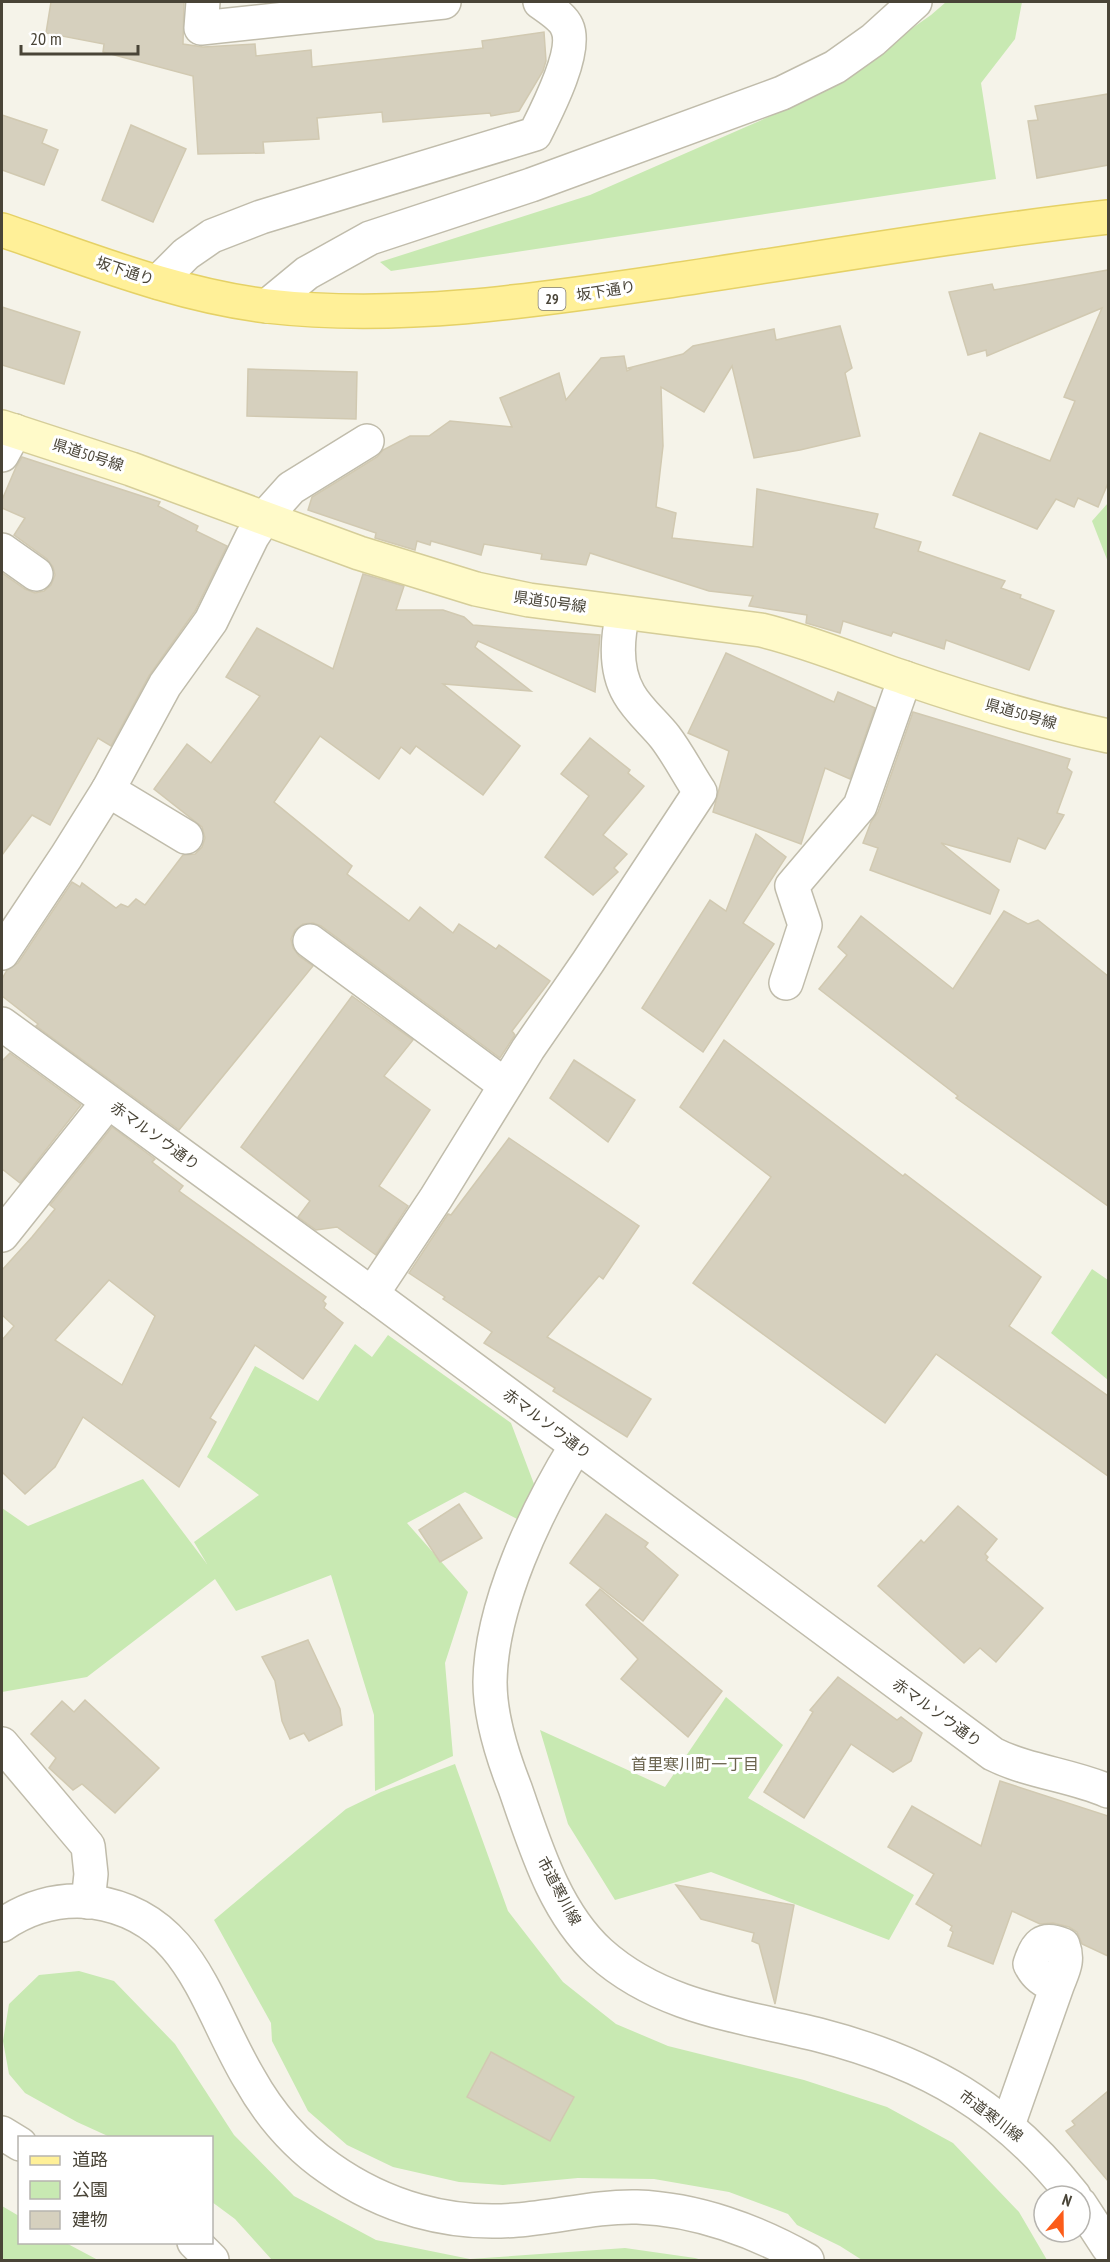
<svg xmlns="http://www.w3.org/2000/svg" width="1110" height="2262" viewBox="0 0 1110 2262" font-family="'PT Sans Narrow','Noto Sans JP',sans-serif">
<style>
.green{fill:#c8e9b2}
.building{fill:#d6d0be;stroke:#d1c9b1;stroke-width:1.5;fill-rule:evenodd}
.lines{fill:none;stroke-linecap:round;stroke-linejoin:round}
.minor-casing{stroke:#c0bcab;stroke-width:36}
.tertiary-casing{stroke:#c0bcab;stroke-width:36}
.secondary-casing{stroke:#d5cd99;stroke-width:36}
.primary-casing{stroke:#e5d166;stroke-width:36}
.minor{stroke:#fff;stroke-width:33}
.tertiary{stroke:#fff;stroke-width:33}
.secondary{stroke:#fffac9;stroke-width:33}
.primary{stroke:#fff098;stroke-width:33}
.labels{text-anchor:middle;stroke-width:6;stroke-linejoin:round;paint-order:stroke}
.shield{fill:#fff;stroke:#807c73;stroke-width:1.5}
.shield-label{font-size:14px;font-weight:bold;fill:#494437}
.street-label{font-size:15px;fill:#494437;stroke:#fff}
.neighbourhood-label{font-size:16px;fill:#6b644e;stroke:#fff}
</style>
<rect width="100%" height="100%" fill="#f5f3e9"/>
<!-- green -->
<g class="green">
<polygon points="946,2 1022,2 1015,39 981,83 996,179 391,271 380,262 590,195 814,97 931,15"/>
<polygon points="1108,503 1108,562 1092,521"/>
<polygon points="1092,1269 1108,1280 1108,1380 1051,1333"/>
<polygon points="388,1335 511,1423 534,1484 519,1520 465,1492 407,1523 468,1592 445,1663 453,1756 375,1791 374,1715 331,1575 236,1611 215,1579 87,1677 2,1692 2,1508 28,1526 143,1479 207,1564 194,1542 259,1495 207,1457 255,1366 318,1401 355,1344 372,1357"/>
<polygon points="726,1697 783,1745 748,1798 914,1895 889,1940 711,1872 615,1900 568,1824 540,1730 665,1787"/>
<polygon points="455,1764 508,1911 563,1982 616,2024 668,2046 804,2080 887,2107 953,2143 1019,2212 1047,2260 862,2260 840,2246 797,2225 788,2214 729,2192 654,2179 578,2178 503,2185 459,2182 393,2167 347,2145 308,2111 272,2041 271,2023 214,1920 346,1809 381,1792"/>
<polygon points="79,1971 114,1981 175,2044 234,2135 294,2196 376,2240 470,2259 625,2248 695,2258 702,2260 272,2260 235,2219 212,2202 212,2138 110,2137 77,2122 25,2093 9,2074 3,2041 9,2004 39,1975"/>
<polygon points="2,2206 19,2216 20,2242 66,2243 98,2260 2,2260"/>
</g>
<!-- building -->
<g class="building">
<polygon points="51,2 184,2 183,44 203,47 255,44 256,56 311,50 312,67 483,48 482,41 544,32 546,61 543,71 519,111 491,116 490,113 383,122 382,112 317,118 319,139 263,142 264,153 198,154 193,76 103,52 104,44 46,33"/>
<polygon points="1108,94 1108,165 1037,178 1028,121 1038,120 1035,106"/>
<polygon points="2,115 47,130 42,143 58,150 44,185 2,170"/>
<polygon points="131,125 186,149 153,222 102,200"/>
<polygon points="1108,270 1108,483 1098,507 1078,498 1074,507 1056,499 1037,529 953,495 980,433 1050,461 1075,401 1064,397 1102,308 987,356 986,350 968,355 949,292 992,284 994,290"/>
<polygon points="2,307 80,332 64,384 2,365"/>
<polygon points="840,326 852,368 845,373 860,436 800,450 754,458 732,366 704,412 661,387 663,446 656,507 676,513 672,538 753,547 757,489 878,514 874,528 921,542 918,551 1005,581 1001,588 1021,595 1020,598 1054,611 1029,670 946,640 944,649 893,632 891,636 843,621 840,633 806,623 807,615 749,606 753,596 709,591 590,553 586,565 541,559 542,554 484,544 481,555 431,541 430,545 417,541 415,550 375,538 376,533 308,510 312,497 377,457 383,450 410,436 429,436 450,421 512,427 500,398 559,373 566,400 601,358 624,356 627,371 631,369 628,368 683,354 693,346 774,329 776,340"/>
<polygon points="248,369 357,372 356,419 247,416"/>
<polygon points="22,457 160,502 158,506 198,526 196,531 227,546 195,611 149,676 111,746 98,738 50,825 32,815 2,855 2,573 25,589 35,593 44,591 51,585 55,575 53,567 47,559 14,535 25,518 2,508 2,500 16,467"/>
<polygon points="363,574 404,586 396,610 443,610 464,617 473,625 600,635 595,692 478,641 475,647 531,691 443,684 520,746 483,795 416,746 410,754 401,747 379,779 320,736 274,802 352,866 347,874 409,921 420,907 453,933 459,924 496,949 499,945 550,981 512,1031 515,1035 500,1058 321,926 313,923 303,924 295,930 291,939 293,948 299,956 313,966 179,1130 36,1026 38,1024 2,996 2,979 7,970 18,963 72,882 80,887 82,883 116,908 121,904 128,907 136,899 145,905 183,855 195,854 202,847 205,838 202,827 154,789 187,744 211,763 260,696 226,677 257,628 333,669"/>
<polygon points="726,653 834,702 838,692 875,708 850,779 825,768 801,844 713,812 729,751 688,733"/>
<polygon points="913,712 1070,759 1067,768 1072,772 1057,813 1064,815 1045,849 1018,838 1010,862 941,843 999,890 990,914 870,870 878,848 863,843 871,822 878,812"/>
<polygon points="590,738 630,770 628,773 644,786 603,835 627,854 614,868 618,872 593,895 545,857 589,796 561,774"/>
<polygon points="756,834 786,857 743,923 774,944 703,1052 642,1008 710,900 726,911"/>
<polygon points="1004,911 1028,924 1038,920 1108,976 1108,1206 956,1098 958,1096 819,989 847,955 838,947 861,916 953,989"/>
<polygon points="352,996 413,1040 384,1076 430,1110 379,1186 408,1206 376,1255 337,1227 316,1230 298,1217 310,1201 241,1147"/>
<polygon points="724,1040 903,1176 905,1174 1041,1277 1009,1326 1108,1396 1108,1476 936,1354 885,1423 693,1283 771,1177 680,1107"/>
<polygon points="10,1053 81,1105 20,1183 2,1169 2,1061"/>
<polygon points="574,1060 635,1100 608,1142 550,1098"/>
<path d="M112 1127 155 1159 152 1162 183 1186 179 1191 326 1297 323 1301 326 1304 324 1308 343 1323 303 1379 255 1345 210 1418 216 1422 179 1487 83 1417 55 1467 25 1494 2 1472V1340L14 1326 2 1315V1270L32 1237 55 1209 50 1205ZM109 1280 155 1316 122 1385 55 1340Z"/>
<polygon points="509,1138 639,1226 603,1279 599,1276 547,1337 651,1399 627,1437 553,1391 555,1388 484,1343 492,1332 443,1299 445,1297 409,1273 448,1214 451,1215"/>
<polygon points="459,1504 482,1538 440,1562 419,1530"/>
<polygon points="958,1506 997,1539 985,1554 988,1557 986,1560 1043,1608 996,1662 980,1648 964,1663 878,1586 921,1540 924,1543"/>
<polygon points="606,1514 648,1543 645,1547 678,1575 643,1621 570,1563"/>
<polygon points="600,1589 722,1691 688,1737 621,1679 638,1659 586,1605"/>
<polygon points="308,1640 340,1709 342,1725 309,1741 304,1733 290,1739 282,1721 275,1681 262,1657"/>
<polygon points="838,1677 897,1720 901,1717 922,1733 911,1761 893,1772 851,1744 804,1818 764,1792 813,1712 810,1710"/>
<polygon points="85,1700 159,1768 115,1813 82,1784 73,1790 49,1768 56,1758 31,1734 62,1701 74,1712"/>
<polygon points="1000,1781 1108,1816 1108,1956 1082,1944 1077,1932 1069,1927 1053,1923 1040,1924 1012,1911 993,1964 948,1946 953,1932 950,1930 952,1926 916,1904 934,1874 888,1847 912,1806 981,1846"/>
<polygon points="676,1885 794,1905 775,2004 759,1944 752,1941 754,1933 701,1919"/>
<polygon points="491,2052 574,2097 550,2141 467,2097"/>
<polygon points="1108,2091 1108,2181 1066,2131 1075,2125 1072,2121"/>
</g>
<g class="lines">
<!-- minor casing -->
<g class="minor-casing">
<g id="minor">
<polyline points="203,2 201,28 444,2"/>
<path d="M158 282 186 254 212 236 261 217 535 134C546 112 578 51 567 27 563 17 548 8 540 2"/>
<polyline points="267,306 307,273 370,238 531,185 782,93 835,67 873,40 915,2"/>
<polyline points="2,455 15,431"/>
<polyline points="2,550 36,574"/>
<polyline points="108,790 186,837"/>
<polyline points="310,941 505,1085"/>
<polyline points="2,953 66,857 108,790 165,685 211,621 252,537 265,517 291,488 367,441"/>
<polyline points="786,983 805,925 792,886 860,806 905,678"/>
<polyline points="2,1235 108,1102"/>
<path d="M372 1294 436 1198 528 1049 588 962 700 792C688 774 678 754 665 737 654 723 638 710 629 694 615 670 617 639 623 613"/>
<polyline points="2,1744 88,1846 91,1874 88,1902"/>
<path d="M1008 2125 1057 1986C1063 1970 1069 1961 1063 1945 1042 1936 1036 1945 1030 1964 1036 1976 1043 1981 1057 1986"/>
</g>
</g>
<!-- tertiary casing -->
<g class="tertiary-casing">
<g id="tertiary">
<path d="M2 1024 372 1294 993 1754C1029 1772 1071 1775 1108 1791"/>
<path d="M576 1446C536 1511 491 1605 490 1682 490 1718 502 1755 515 1788 535 1845 554 1911 600 1953 661 2008 743 2016 819 2035 928 2063 1004 2107 1074 2196"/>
<path d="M2 1925C30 1906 59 1898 93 1902 191 1916 206 2006 249 2078 269 2114 296 2145 329 2168 384 2207 449 2226 517 2220 557 2217 596 2206 637 2207 696 2209 756 2231 807 2260"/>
<polyline points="2,2133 20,2144"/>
<polyline points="1080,2204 1108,2247"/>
<polyline points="194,2242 212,2260"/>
</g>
</g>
<!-- secondary casing -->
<g class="secondary-casing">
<path id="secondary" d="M2 427 131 469 359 553 476 589 529 600 761 630C811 642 857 662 905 678 972 701 1040 721 1108 736"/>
</g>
<!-- primary casing -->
<g class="primary-casing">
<path id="primary" d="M2 230C88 259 176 295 267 306 397 321 533 301 661 282 810 260 959 234 1108 217"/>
</g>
<!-- minor -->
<use href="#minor" class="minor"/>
<!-- tertiary -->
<use href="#tertiary" class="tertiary"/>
<!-- secondary -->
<use href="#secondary" class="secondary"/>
<!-- primary -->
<use href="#primary" class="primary"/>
</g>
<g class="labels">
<!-- shield labels -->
<rect class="shield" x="538.5" y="288" width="27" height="22" rx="4.5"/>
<g class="shield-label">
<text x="552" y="304">29</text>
</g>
<!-- street labels -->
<g class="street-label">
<text transform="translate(125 271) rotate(18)" y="5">坂下通り</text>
<text transform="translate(606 291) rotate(-9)" y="5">坂下通り</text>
<text transform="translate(88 455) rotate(18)" y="5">県道50号線</text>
<text transform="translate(550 602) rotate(8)" y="5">県道50号線</text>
<text transform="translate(1021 714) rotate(16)" y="5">県道50号線</text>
<text transform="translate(155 1136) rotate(36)" y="5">赤マルソウ通り</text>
<text transform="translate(547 1424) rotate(37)" y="5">赤マルソウ通り</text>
<text transform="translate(937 1713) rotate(36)" y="5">赤マルソウ通り</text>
<text transform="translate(559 1891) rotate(62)" y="5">市道寒川線</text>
<text transform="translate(991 2116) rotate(37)" y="5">市道寒川線</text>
</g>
<!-- neighbourhood labels -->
<g class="neighbourhood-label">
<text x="695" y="1770">首里寒川町一丁目</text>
</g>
</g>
<!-- border -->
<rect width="1110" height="2262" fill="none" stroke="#494437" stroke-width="6"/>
<!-- legend -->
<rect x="18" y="2136" width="195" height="108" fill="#ffffff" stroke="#b6b4af" stroke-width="1.5"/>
<rect x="30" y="2156" width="30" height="9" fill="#fff098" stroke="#b6b4af" stroke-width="1.5"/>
<text x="72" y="2166" font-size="18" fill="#494437">道路</text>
<rect x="30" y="2181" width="30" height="18" fill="#c8e9b2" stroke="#b6b4af" stroke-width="1.5"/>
<text x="72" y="2196" font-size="18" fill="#494437">公園</text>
<rect x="30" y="2211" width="30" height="18" fill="#d6d0be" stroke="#b6b4af" stroke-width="1.5"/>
<text x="72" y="2226" font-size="18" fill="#494437">建物</text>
<!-- north arrow -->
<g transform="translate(1062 2214) rotate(20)"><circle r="28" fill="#ffffff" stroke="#b6b4af" stroke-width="1.5"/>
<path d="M0-4.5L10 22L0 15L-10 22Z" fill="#fc5c19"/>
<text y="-9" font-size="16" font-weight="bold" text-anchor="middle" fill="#494437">N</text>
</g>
<!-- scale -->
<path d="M21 45v9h117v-9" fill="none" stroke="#494437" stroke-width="3"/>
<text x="30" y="45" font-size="18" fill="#494437" stroke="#ffffff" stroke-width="4.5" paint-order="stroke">20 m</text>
</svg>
